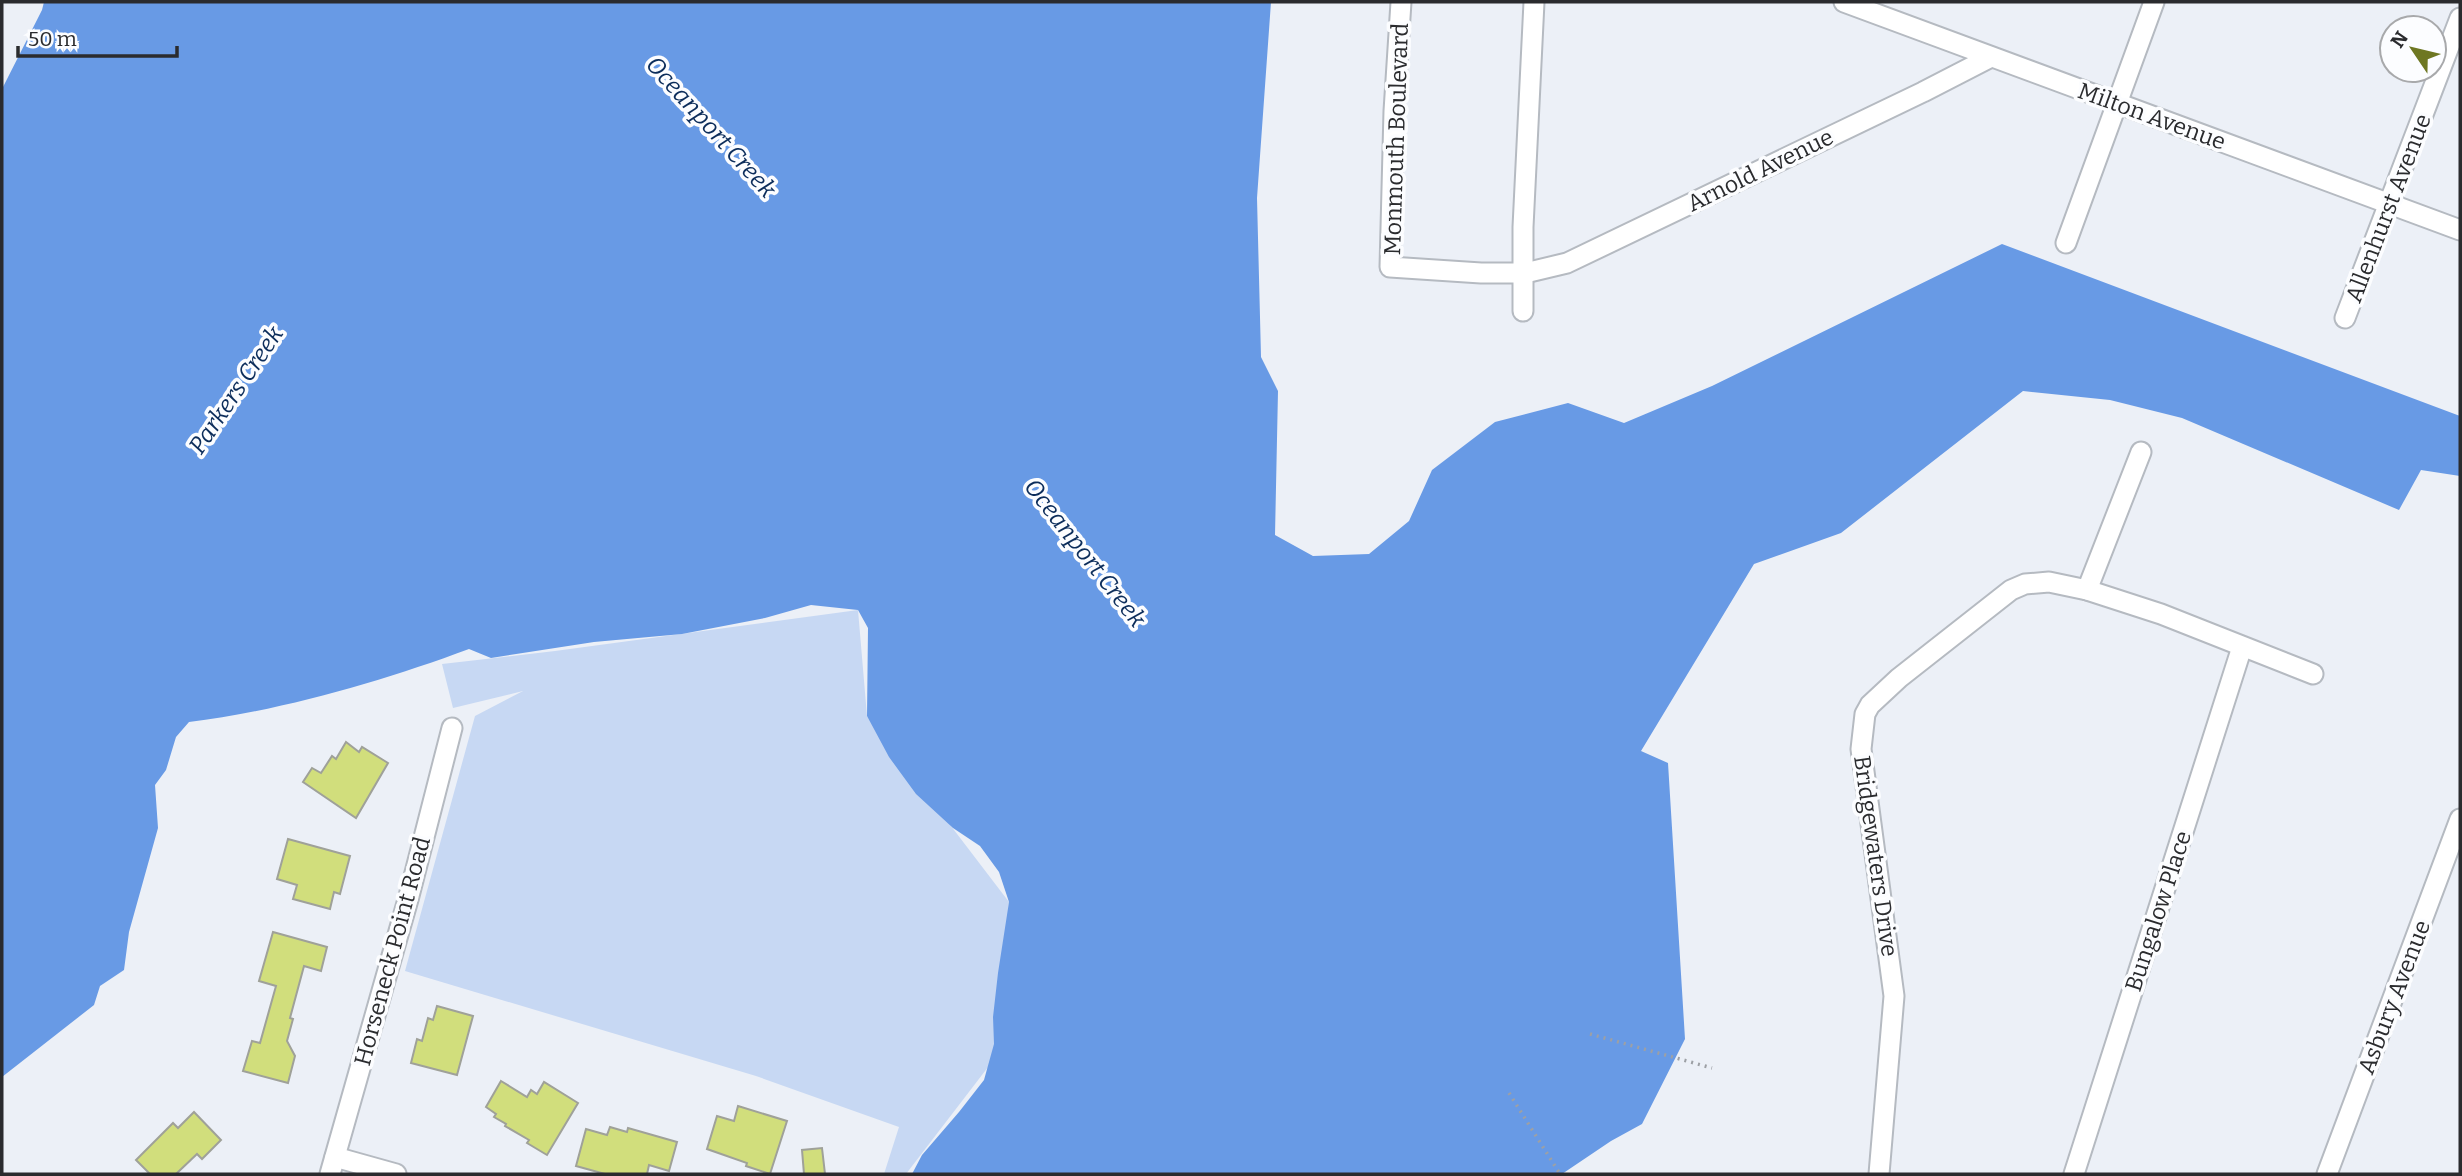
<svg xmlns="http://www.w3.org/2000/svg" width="2462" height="1176" viewBox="0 0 2462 1176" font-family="Bitter,serif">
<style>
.green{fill:#c7d8f3}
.water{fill:#689ae5}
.building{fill:#d1de7c;stroke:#9fa199;stroke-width:2}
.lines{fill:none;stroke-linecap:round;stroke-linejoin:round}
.street-casing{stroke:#b5bac1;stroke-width:23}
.path{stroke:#9da0a5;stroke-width:3.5;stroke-dasharray:2 5;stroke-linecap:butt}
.street{stroke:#fff;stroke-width:19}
.labels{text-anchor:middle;stroke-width:7;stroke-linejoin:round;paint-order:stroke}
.street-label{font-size:23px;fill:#2a2b2e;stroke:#fcfdff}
.water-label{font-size:24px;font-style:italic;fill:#0c2d5b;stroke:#fcfdff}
</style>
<rect width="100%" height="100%" fill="#ecf0f7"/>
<!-- green -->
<polygon class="green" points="858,610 867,716 1009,902 995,1058 906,1174 884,1174 899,1127 756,1076 405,971 475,716 523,691 453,708 442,664 555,651"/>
<!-- water -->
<path class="water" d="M44 2H1271L1257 198 1261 357 1278 391 1275 535 1313 556 1369 554 1409 521 1432 470 1495 422 1568 403 1624 423 1712 386 2002 244 2460 416V476L2421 470 2399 510 2182 418 2110 400 2023 391 1841 533 1754 564 1641 751 1668 763 1685 1039 1642 1124 1611 1141 1562 1174H912L922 1155 959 1112 984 1080 994 1044 993 1017 998 973 1009 902 999 872 980 846 953 828 916 794 889 757 867 716 868 628 858 610 811 605 765 618 682 634 594 642 491 658 469 649C383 681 280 711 189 722L176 737 166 770 155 785 158 828 129 932 124 970 100 986 94 1005 2 1077V89L42 10Z"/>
<!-- building -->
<g class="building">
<polygon points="346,742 359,752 362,747 388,763 356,818 303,782 312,768 321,773 332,756 336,759"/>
<polygon points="288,839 350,856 340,894 334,892 330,909 293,899 297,885 277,879"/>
<polygon points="273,932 327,947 321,971 304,966 290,1018 293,1019 287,1041 295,1056 288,1083 243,1071 252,1041 260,1043 276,986 259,981"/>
<polygon points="437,1006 473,1016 457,1075 411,1063 417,1039 422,1041 428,1018 433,1020"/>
<polygon points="501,1081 527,1097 531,1090 537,1094 544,1082 578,1103 547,1155 527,1143 529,1140 505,1126 506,1124 494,1117 496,1114 486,1107"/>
<polygon points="738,1106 787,1121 770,1174 746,1166 747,1163 707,1149 717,1116 734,1121"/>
<polygon points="194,1112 221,1140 202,1159 197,1154 176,1174 150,1174 136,1160 173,1123 178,1128"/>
<polygon points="610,1127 627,1132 628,1128 677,1142 669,1171 649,1165 647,1174 605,1174 576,1166 586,1129 607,1135"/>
<polygon points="822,1148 825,1174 804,1174 802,1150"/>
</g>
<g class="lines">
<!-- street casing -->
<g class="street-casing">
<g id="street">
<polyline points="1401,2 1394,111 1390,267 1481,273 1525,273 1567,263 1923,92 1991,57"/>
<polyline points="1844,2 2460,230"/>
<polyline points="2066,243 2154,2"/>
<polyline points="1523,311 1523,227 1534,2"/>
<polyline points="2345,318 2460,18"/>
<polyline points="2087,590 2141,452"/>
<polyline points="335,1157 396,1174"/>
<polyline points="330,1174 409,896 452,728"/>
<polyline points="1879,1174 1894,996 1861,749 1865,714 1870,705 1899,678 2011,590 2025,584 2049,582 2087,590 2161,614 2313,674"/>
<polyline points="2074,1174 2242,647"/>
<polyline points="2327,1174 2460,819"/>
</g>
</g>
<!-- path -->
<g class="path">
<polyline points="1590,1034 1712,1068"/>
<polyline points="1509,1093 1560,1174"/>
<polyline points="967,1174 967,1173"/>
</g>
<!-- street -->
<use href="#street" class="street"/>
</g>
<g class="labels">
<!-- street labels -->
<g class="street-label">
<text transform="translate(2152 116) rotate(20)" y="8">Milton Avenue</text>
<text transform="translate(1396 139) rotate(-88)" y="8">Monmouth Boulevard</text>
<text transform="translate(1760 170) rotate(-26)" y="8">Arnold Avenue</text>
<text transform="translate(2388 208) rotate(-69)" y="8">Allenhurst Avenue</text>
<text transform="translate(1876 856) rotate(82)" y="8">Bridgewaters Drive</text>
<text transform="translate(2158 911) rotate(-72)" y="8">Bungalow Place</text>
<text transform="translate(392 951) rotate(-75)" y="8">Horseneck Point Road</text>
<text transform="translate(2394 997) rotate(-69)" y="8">Asbury Avenue</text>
</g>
<!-- water labels -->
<g class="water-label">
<text transform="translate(711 127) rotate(48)" y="8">Oceanport Creek</text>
<text transform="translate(236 390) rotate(-56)" y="8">Parkers Creek</text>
<text transform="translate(1085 553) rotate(52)" y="8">Oceanport Creek</text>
</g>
</g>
<!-- border -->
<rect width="2462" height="1176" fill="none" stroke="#2a2b2e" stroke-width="7"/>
<!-- north arrow -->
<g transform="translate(2413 49) rotate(305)"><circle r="33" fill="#fcfdff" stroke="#a8a9ab" stroke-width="2"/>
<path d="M0-5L12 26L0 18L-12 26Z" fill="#6e7722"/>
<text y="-10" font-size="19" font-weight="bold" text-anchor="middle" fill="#2a2b2e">N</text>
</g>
<!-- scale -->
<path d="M18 46v10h159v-10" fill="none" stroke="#2a2b2e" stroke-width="3.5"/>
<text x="28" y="46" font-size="21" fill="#2a2b2e" stroke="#fcfdff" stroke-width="5" paint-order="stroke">50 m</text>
</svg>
